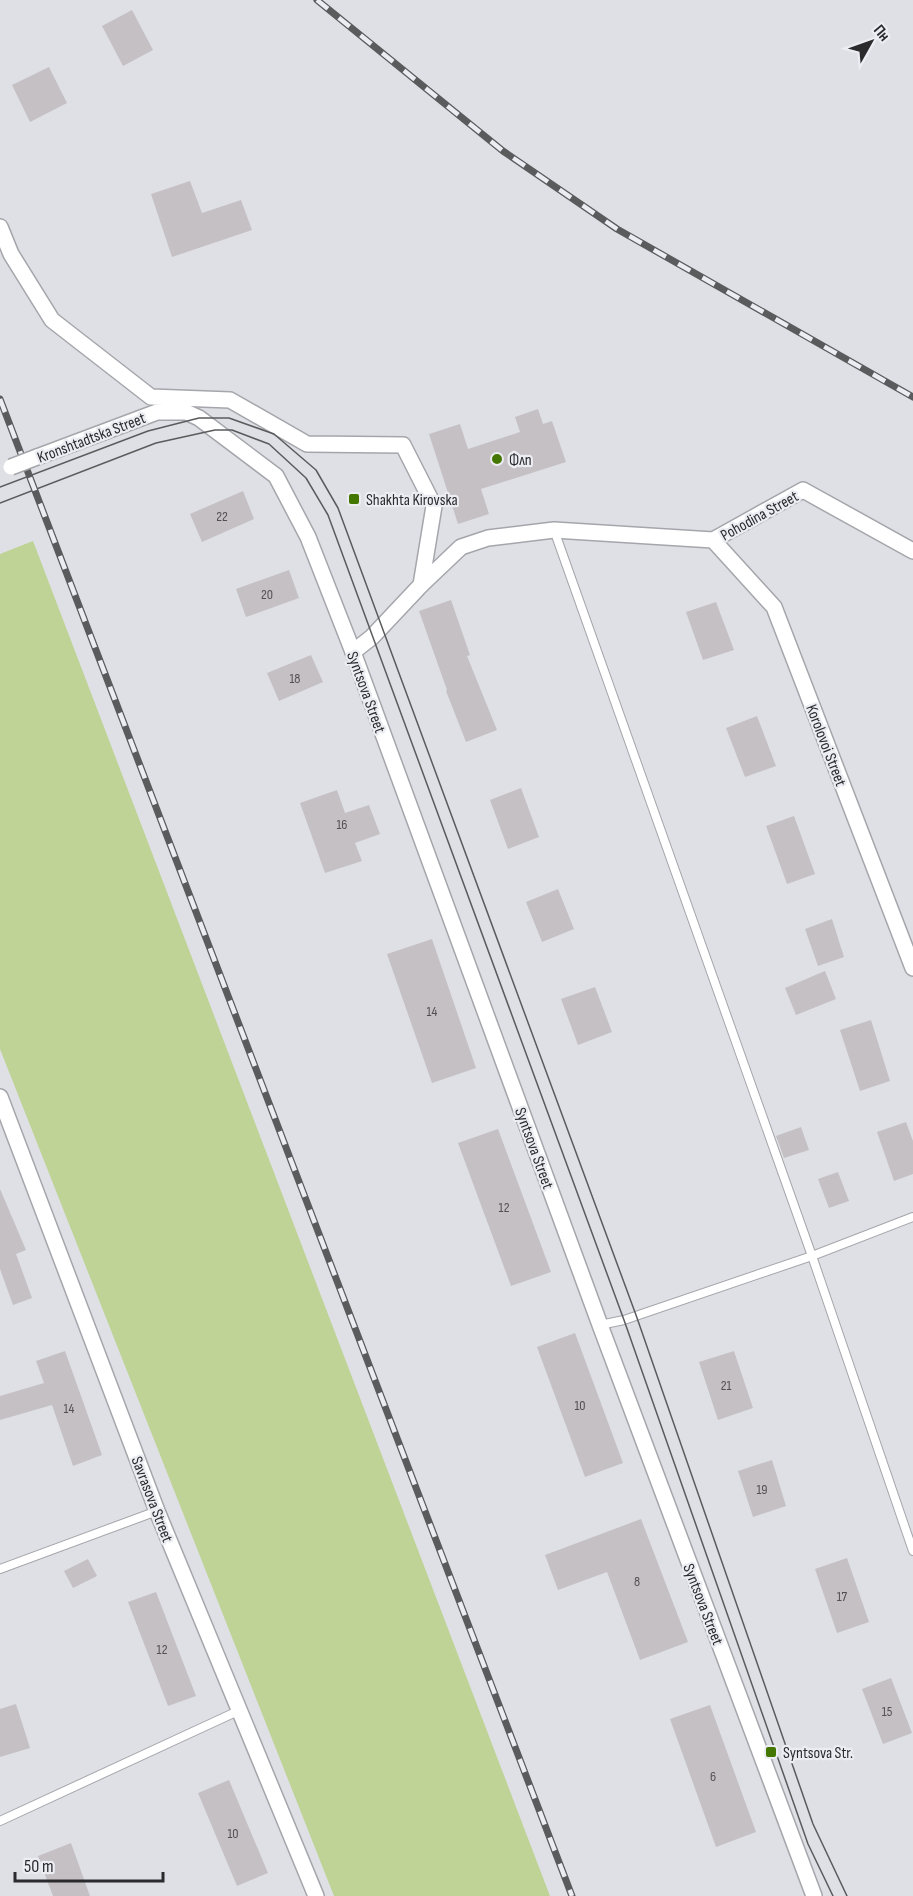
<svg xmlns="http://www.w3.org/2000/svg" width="913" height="1896" viewBox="0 0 913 1896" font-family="'Sofia Sans Condensed',sans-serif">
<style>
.green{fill:#bed395}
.building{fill:#c5c0c3}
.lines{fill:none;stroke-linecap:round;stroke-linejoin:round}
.lane-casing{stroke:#a5a6ab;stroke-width:10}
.street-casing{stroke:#a5a6ab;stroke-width:18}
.lane{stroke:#fff;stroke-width:8}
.street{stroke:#fff;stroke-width:15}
.tram{stroke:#5a5b5d;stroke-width:1.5}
.rail-casing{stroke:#5a5b5d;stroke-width:7}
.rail{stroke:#ecedf3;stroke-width:4.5;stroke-dasharray:14;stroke-linecap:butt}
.street-bridge-casing{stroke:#a5a6ab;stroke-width:18;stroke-linecap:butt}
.street-bridge{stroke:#fff;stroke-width:15}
.poi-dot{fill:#470;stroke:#ecedf3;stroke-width:2}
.labels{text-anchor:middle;stroke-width:4.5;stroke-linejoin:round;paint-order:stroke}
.number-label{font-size:14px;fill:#525052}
.street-label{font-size:16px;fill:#2b2b2d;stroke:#ecedf3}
.poi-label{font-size:16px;fill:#2b2b2d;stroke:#ecedf3;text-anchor:start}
</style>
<rect width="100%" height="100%" fill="#dfe0e5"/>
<!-- green -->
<polygon class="green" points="33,541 550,1896 334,1896 0,1049 0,554"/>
<!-- building -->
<g class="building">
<polygon points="132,10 153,50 123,66 102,26"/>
<polygon points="49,67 67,103 30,122 12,85"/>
<polygon points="190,181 202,213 241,200 252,230 172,257 151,194"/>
<polygon points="538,409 543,424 552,421 566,462 481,489 489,514 458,524 429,434 460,424 468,449 520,432 515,417"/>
<polygon points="243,491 254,519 202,542 190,514"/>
<polygon points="289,570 299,598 246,617 236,589"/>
<polygon points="451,600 470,655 467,656 497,730 466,742 446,691 447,690 419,611"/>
<polygon points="716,602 734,650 703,660 686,612"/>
<polygon points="311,655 323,682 279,701 267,673"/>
<polygon points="757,716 776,766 745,777 726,728"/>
<polygon points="521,788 539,837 508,849 490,800"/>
<polygon points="337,790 345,813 369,805 380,834 355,843 362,861 325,873 300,803"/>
<polygon points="794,816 815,874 787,884 766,826"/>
<polygon points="558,889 574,929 542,942 526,902"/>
<polygon points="832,919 844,957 818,966 805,929"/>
<polygon points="432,939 476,1068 432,1083 387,954"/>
<polygon points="825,971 836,999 796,1015 785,988"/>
<polygon points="595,987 612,1032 578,1045 561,999"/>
<polygon points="871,1020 890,1081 860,1091 840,1030"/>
<polygon points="906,1122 913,1141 913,1174 894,1181 877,1132"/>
<polygon points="801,1127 809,1150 784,1158 776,1136"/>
<polygon points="498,1129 551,1272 511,1286 458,1143"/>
<polygon points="838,1172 849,1201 829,1208 818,1179"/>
<polygon points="0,1189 26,1250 16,1254 32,1298 13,1305 0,1269"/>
<polygon points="575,1333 623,1463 585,1477 537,1347"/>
<polygon points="65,1351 102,1455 73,1466 52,1405 0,1420 0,1396 44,1383 36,1361"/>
<polygon points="734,1351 753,1408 718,1420 699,1362"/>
<polygon points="772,1460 786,1506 753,1517 738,1471"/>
<polygon points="641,1519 688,1642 640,1660 607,1572 558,1590 545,1555"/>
<polygon points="847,1558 869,1622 837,1633 815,1569"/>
<polygon points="88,1559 97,1576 73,1588 64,1571"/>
<polygon points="156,1592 196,1696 168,1706 128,1602"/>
<polygon points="891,1678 912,1733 883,1744 862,1689"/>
<polygon points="16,1704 30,1748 0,1757 0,1709"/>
<polygon points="710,1705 756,1832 716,1847 670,1719"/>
<polygon points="229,1780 268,1873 237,1886 198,1793"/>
<polygon points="71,1843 90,1896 53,1896 38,1856"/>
</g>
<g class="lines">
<!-- lane casing -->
<g class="lane-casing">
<g id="lane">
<polyline points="554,530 812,1256 913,1551"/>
<polyline points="600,1325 624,1320 812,1256 913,1217"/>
<polyline points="0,1569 157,1511"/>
<polyline points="0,1821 238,1711"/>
</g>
</g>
<!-- street casing -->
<g class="street-casing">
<g id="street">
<polyline points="0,227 11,254 52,320 151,397 230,400 307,444 403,445 434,506 421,585 372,637 353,652"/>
<polyline points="37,457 157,412 186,412 199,418 276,476 308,537 353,652 600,1325 814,1896"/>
<polyline points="713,540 774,607 913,968"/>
<polyline points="421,585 461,547 488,538 554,530 713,540 803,490 913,551"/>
<polyline points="0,1097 157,1511 316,1896"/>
</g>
</g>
<!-- lane -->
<use href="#lane" class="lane"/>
<!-- street -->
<use href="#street" class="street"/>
<!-- tram -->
<g class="tram">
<polyline points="0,487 148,431 199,418 229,418 274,434 316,470 338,508 636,1315 813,1824 847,1896"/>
<polyline points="0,503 156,443 215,430 232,430 269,444 306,478 328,515 624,1320 808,1844 833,1896"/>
</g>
<!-- rail casing -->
<g class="rail-casing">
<g id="rail">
<polyline points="317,0 503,151 617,229 913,397"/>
<polyline points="0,399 572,1896"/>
</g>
</g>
<!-- rail -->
<use href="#rail" class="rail"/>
<!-- street-bridge casing -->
<g class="street-bridge-casing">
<polyline id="street-bridge" points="11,467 37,457"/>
</g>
<!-- street-bridge -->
<use href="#street-bridge" class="street-bridge"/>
</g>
<!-- markers -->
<g class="poi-dot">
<circle cx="497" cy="459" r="6"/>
<rect x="348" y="493" width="12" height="12" rx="3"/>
<rect x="765" y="1746" width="12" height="12" rx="3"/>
</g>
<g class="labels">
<!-- number labels -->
<g class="number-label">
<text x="222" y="521">22</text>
<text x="267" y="599">20</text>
<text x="295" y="683">18</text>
<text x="342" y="829">16</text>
<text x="432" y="1016">14</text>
<text x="504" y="1212">12</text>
<text x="726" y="1390">21</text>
<text x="580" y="1410">10</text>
<text x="69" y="1413">14</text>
<text x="762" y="1494">19</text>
<text x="637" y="1586">8</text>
<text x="842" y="1601">17</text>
<text x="162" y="1654">12</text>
<text x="887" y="1716">15</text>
<text x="713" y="1781">6</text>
<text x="233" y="1838">10</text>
</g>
<!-- street labels -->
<g class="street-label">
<text transform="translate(91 437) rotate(-21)" y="6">Kronshtadtska Street</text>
<text transform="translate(759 515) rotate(-29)" y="6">Pohodina Street</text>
<text transform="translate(367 692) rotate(70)" y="6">Syntsova Street</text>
<text transform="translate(827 745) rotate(69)" y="6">Korolovoi Street</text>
<text transform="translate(535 1148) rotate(70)" y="6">Syntsova Street</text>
<text transform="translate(153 1499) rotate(69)" y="6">Savrasova Street</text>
<text transform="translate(704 1604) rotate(69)" y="6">Syntsova Street</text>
</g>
<!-- poi labels -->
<g class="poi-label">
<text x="509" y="465">Флп</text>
<text x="366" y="505">Shakhta Kirovska</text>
<text x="783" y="1758">Syntsova Str.</text>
</g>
</g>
<!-- north arrow -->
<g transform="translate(871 42) rotate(50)" stroke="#ecedf3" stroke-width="4.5" paint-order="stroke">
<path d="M0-4.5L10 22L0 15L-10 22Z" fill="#2b2b2d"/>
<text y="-9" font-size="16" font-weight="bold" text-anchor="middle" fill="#2b2b2d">Пн</text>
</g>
<!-- scale -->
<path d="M15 1872v9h148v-9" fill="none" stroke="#2b2b2d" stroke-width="3"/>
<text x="24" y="1872" font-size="18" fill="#2b2b2d" stroke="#ecedf3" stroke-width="4.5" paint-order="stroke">50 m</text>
</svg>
